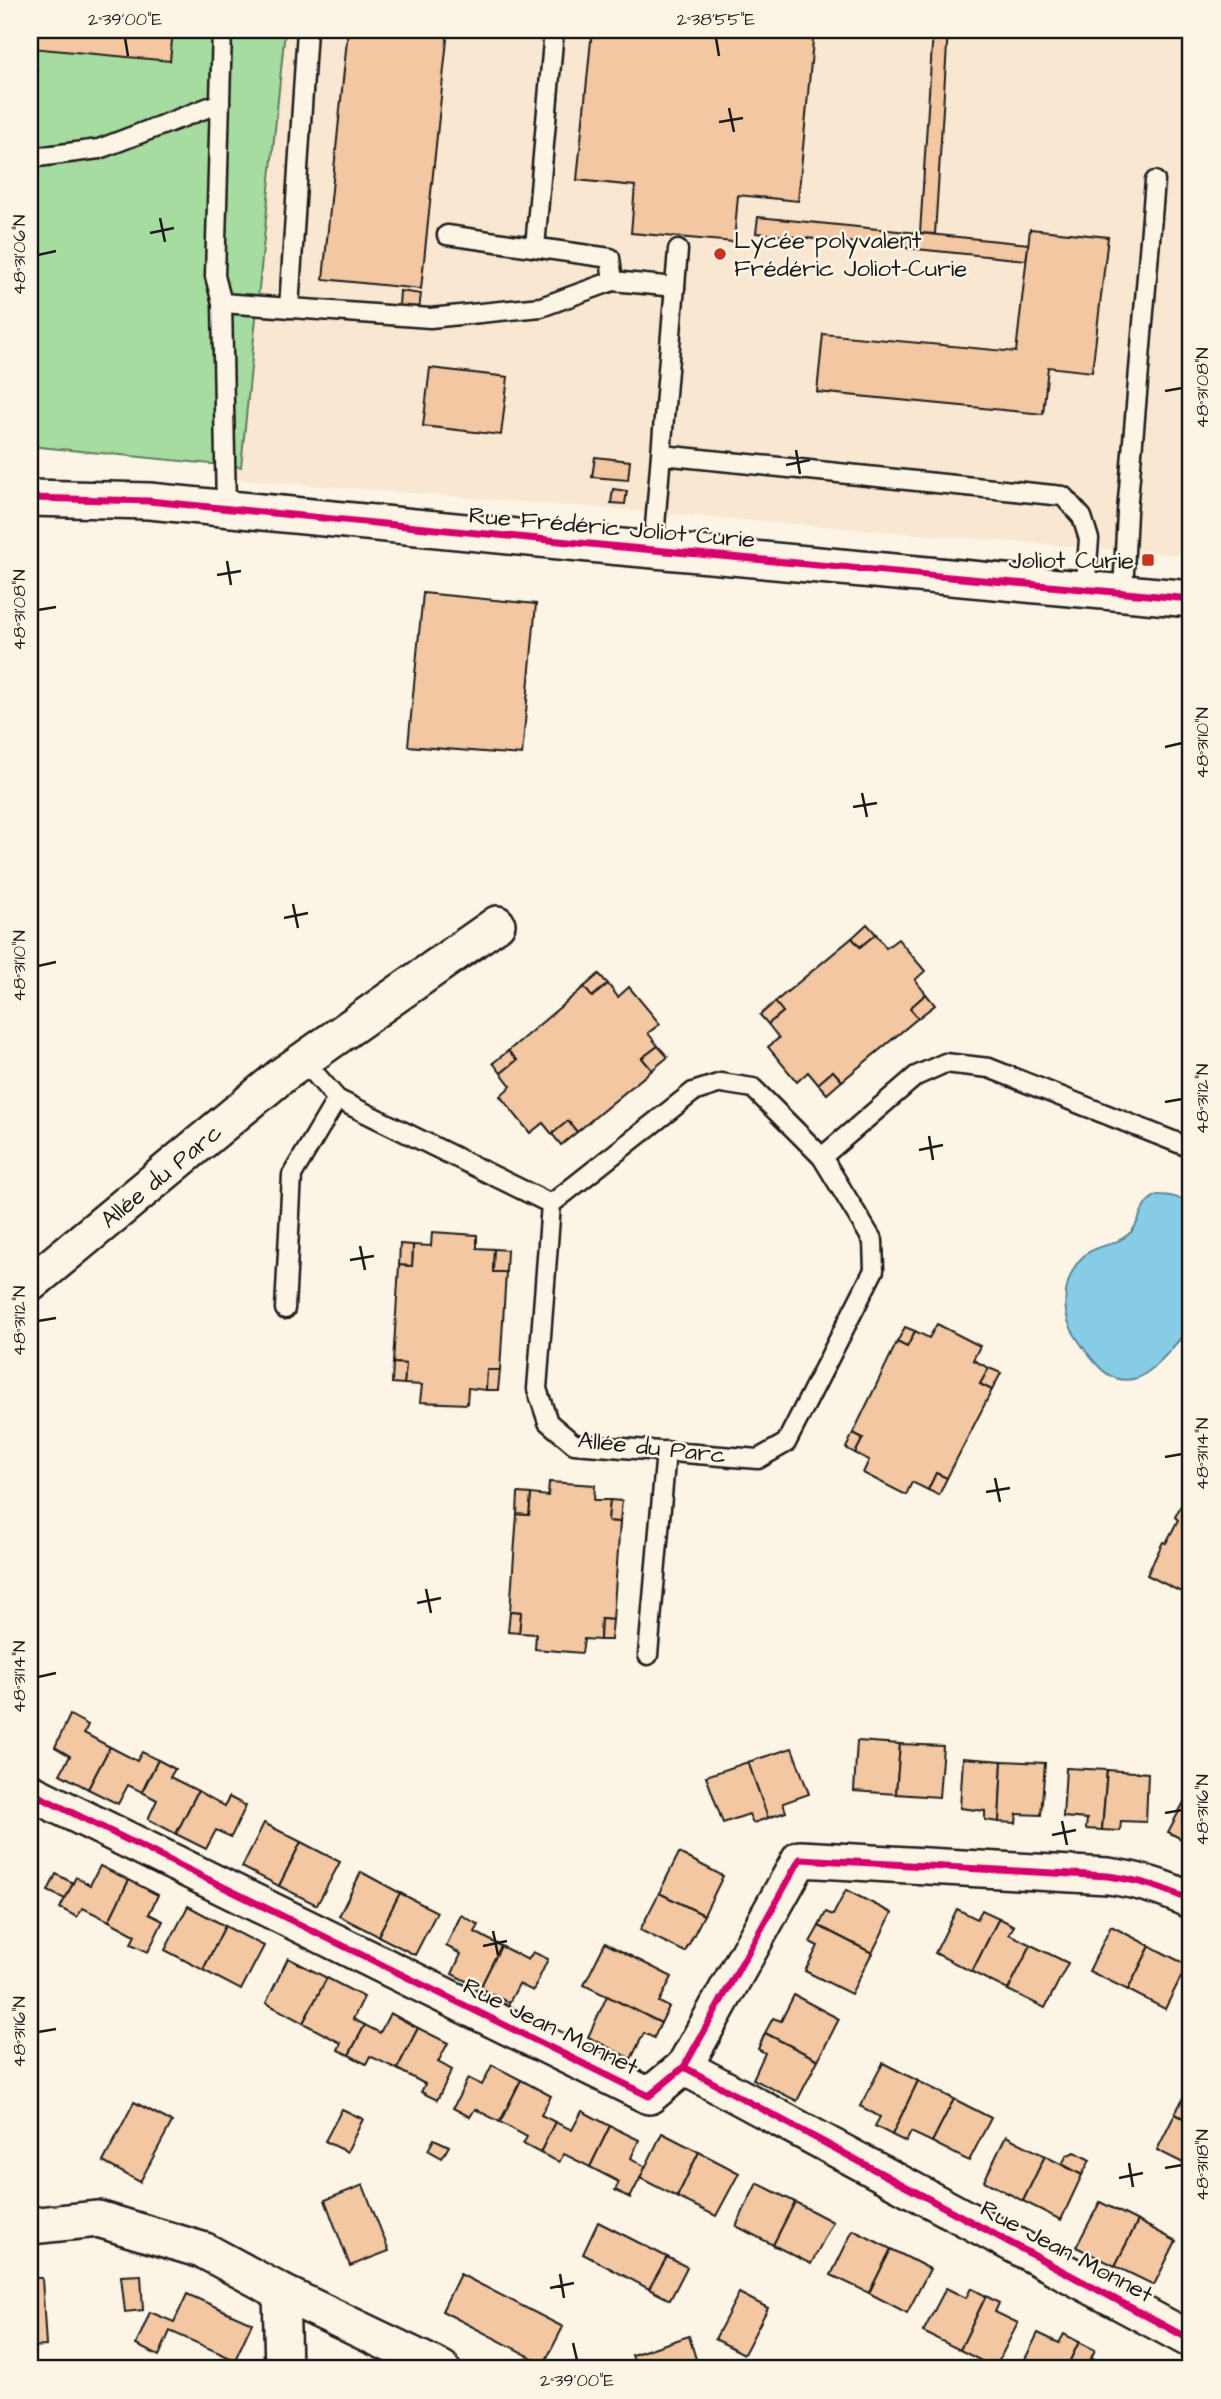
<svg xmlns="http://www.w3.org/2000/svg" width="1221" height="2399" viewBox="0 0 1221 2399" font-family="'Architects Daughter',sans-serif">
<style>
.built{fill:#f9e7d1}
.green{fill:#a6dc9f;stroke:#617c5e;stroke-width:2}
.water{fill:#86cce7;stroke:#5c8696;stroke-width:2}
.building{fill:#f2c7a1;stroke:#1c1c1c;stroke-width:2}
.lines{fill:none;stroke-linecap:round;stroke-linejoin:round}
.service-casing{stroke:#1c1c1c;stroke-width:23}
.minor-casing{stroke:#1c1c1c;stroke-width:40}
.service{stroke:#fcf5e5;stroke-width:18}
.minor{stroke:#fcf5e5;stroke-width:35}
.cycleway-casing{stroke:#fcf5e5;stroke-width:11}
.cycleway{stroke:#d6006c;stroke-width:7}
.ticks{fill:none;stroke:#1c1c1c;stroke-width:2.5}
.poi-dot{fill:#c8321e;stroke:#fcf5e5;stroke-width:2.5}
.labels{text-anchor:middle;stroke-width:5;stroke-linejoin:round;paint-order:stroke}
.poi-label{font-size:24px;fill:#1c1c1c;stroke:#fcf5e5;text-anchor:start}
.street-label{font-size:24px;fill:#1c1c1c;stroke:#fcf5e5}
.neatline{fill:none;stroke:#1c1c1c;stroke-width:2.5}
.ticks-label{font-size:18px;text-anchor:middle;fill:#1c1c1c}
</style>
<rect width="100%" height="100%" fill="#fcf5e5"/>
<filter id="ink" filterUnits="userSpaceOnUse"><feTurbulence type="fractalNoise" baseFrequency=".0143" numOctaves="2"/><feDisplacementMap in="SourceGraphic" scale="14" xChannelSelector="R" yChannelSelector="G"/><feConvolveMatrix kernelMatrix="1 2 1 2 8 2 1 2 1" color-interpolation-filters="sRGB"/></filter>
<g filter="url(#ink)">
<!-- built -->
<polygon class="built" points="272,30 1191,30 1191,556 224,478"/>
<!-- green -->
<polygon class="green" points="30,30 285,30 241,467 30,446"/>
<!-- water -->
<path class="water" d="M1157 1195C1171 1195 1180 1197 1191 1206V1327C1176 1342 1156 1371 1137 1378 1112 1386 1098 1367 1085 1350 1076 1337 1068 1327 1066 1312 1064 1296 1067 1279 1076 1265 1091 1242 1113 1249 1130 1233 1143 1220 1137 1206 1157 1195Z"/>
<!-- building -->
<g class="building">
<polygon points="30,30 173,30 170,61 32,48 30,69"/>
<polygon points="348,30 448,30 421,289 323,279"/>
<polygon points="592,30 814,30 798,201 738,195 734,242 631,233 635,186 577,180"/>
<polygon points="933,30 948,30 935,234 920,233"/>
<polygon points="30,70 37,70 31,137 30,137"/>
<polygon points="758,217 1029,244 1026,260 756,233"/>
<polygon points="1030,229 1108,237 1092,372 1048,367 1043,414 817,392 823,334 1016,352"/>
<polygon points="400,291 421,294 419,309 399,306"/>
<polygon points="430,368 508,377 501,435 423,426"/>
<polygon points="595,457 630,461 628,480 592,477"/>
<polygon points="613,489 627,491 625,504 611,503"/>
<polygon points="423,593 536,604 522,755 408,746"/>
<polygon points="867,924 876,934 860,947 852,938"/>
<polygon points="876,934 886,948 898,939 925,971 915,980 926,994 910,1008 918,1018 842,1081 833,1071 818,1084 808,1072 797,1082 768,1047 779,1038 768,1024 783,1012 775,1002 852,938 860,947"/>
<polygon points="599,974 608,984 592,997 584,987"/>
<polygon points="608,984 618,997 629,987 660,1024 648,1033 658,1046 642,1058 652,1070 577,1132 568,1121 552,1134 543,1123 530,1133 500,1096 511,1086 501,1073 517,1060 508,1051 584,987 592,997"/>
<polygon points="926,994 935,1005 918,1018 910,1008"/>
<polygon points="775,1002 783,1012 768,1024 760,1015"/>
<polygon points="658,1046 668,1057 652,1070 642,1058"/>
<polygon points="508,1051 517,1060 501,1073 493,1063"/>
<polygon points="833,1071 842,1081 827,1094 818,1084"/>
<polygon points="568,1121 577,1132 561,1145 552,1134"/>
<polygon points="432,1232 477,1235 477,1248 494,1249 493,1272 506,1272 500,1370 487,1370 486,1390 468,1388 467,1404 420,1402 422,1385 404,1384 406,1364 393,1363 399,1265 412,1266 413,1245 431,1246"/>
<polygon points="400,1244 413,1245 412,1266 399,1265"/>
<polygon points="494,1249 507,1250 506,1272 493,1272"/>
<polygon points="937,1324 980,1346 973,1360 989,1368 980,1384 992,1390 947,1478 936,1473 928,1490 912,1482 906,1495 863,1473 869,1460 855,1453 863,1438 853,1433 897,1342 907,1347 915,1331 929,1338"/>
<polygon points="905,1327 915,1331 907,1347 897,1342"/>
<polygon points="393,1363 406,1364 404,1384 392,1383"/>
<polygon points="989,1368 1001,1373 992,1390 980,1384"/>
<polygon points="487,1370 500,1370 498,1390 486,1390"/>
<polygon points="853,1433 863,1438 855,1453 846,1448"/>
<polygon points="936,1473 947,1478 939,1495 928,1490"/>
<polygon points="549,1482 595,1485 594,1500 610,1500 608,1521 620,1522 613,1620 601,1619 600,1640 584,1639 582,1653 535,1649 536,1634 519,1633 521,1612 510,1611 517,1514 529,1515 531,1494 548,1496"/>
<polygon points="1191,1486 1191,1597 1147,1575 1163,1542 1166,1543 1178,1520 1175,1517"/>
<polygon points="518,1493 531,1494 529,1515 517,1514"/>
<polygon points="610,1500 622,1501 620,1522 608,1521"/>
<polygon points="510,1611 521,1612 519,1633 508,1632"/>
<polygon points="601,1619 613,1620 611,1640 600,1640"/>
<polygon points="70,1715 88,1725 84,1733 110,1747 88,1789 60,1774 70,1756 55,1747"/>
<polygon points="857,1741 900,1744 896,1794 854,1791"/>
<polygon points="900,1744 943,1746 939,1797 896,1794"/>
<polygon points="110,1747 137,1761 142,1752 158,1760 142,1792 128,1785 118,1804 88,1789"/>
<polygon points="792,1748 809,1794 783,1803 786,1812 768,1818 748,1762"/>
<polygon points="963,1758 1002,1761 999,1822 985,1820 985,1811 960,1808"/>
<polygon points="158,1760 175,1769 170,1777 198,1791 176,1834 148,1819 157,1800 142,1792"/>
<polygon points="1002,1761 1045,1763 1041,1815 1017,1814 1016,1823 999,1822"/>
<polygon points="748,1762 768,1818 753,1823 749,1814 723,1823 706,1776"/>
<polygon points="1066,1768 1107,1770 1102,1830 1086,1829 1087,1819 1063,1817"/>
<polygon points="1107,1770 1148,1773 1146,1822 1121,1821 1120,1831 1102,1830"/>
<polygon points="1191,1789 1191,1844 1168,1832"/>
<polygon points="198,1791 225,1806 229,1797 246,1806 231,1837 216,1830 206,1849 176,1834"/>
<polygon points="264,1823 301,1842 279,1886 242,1867"/>
<polygon points="301,1842 340,1862 317,1905 279,1886"/>
<polygon points="679,1853 723,1876 704,1915 659,1893"/>
<polygon points="100,1866 129,1880 109,1921 83,1908 77,1917 60,1908 76,1877 90,1885"/>
<polygon points="361,1872 400,1893 378,1936 339,1916"/>
<polygon points="56,1874 73,1883 65,1899 48,1891"/>
<polygon points="129,1880 158,1895 149,1914 163,1921 148,1952 131,1944 135,1935 109,1921"/>
<polygon points="846,1890 892,1913 872,1953 819,1926 826,1912 833,1915"/>
<polygon points="400,1893 437,1912 415,1955 378,1936"/>
<polygon points="659,1893 704,1915 685,1952 640,1930"/>
<polygon points="188,1906 225,1926 203,1970 165,1950"/>
<polygon points="957,1909 977,1919 982,1910 999,1918 972,1972 935,1953"/>
<polygon points="461,1915 479,1925 475,1932 501,1946 480,1988 452,1974 461,1954 446,1946"/>
<polygon points="999,1918 1014,1926 1009,1934 1031,1945 1008,1990 972,1972"/>
<polygon points="225,1926 264,1946 241,1990 203,1970"/>
<polygon points="819,1926 872,1953 851,1994 805,1971 818,1946 810,1942"/>
<polygon points="1111,1926 1150,1946 1128,1990 1089,1971"/>
<polygon points="605,1943 672,1977 659,2002 669,2007 661,2023 584,1985"/>
<polygon points="1031,1945 1068,1963 1045,2008 1008,1990"/>
<polygon points="501,1946 528,1960 533,1952 548,1959 533,1991 519,1984 509,2003 480,1988"/>
<polygon points="1150,1946 1187,1965 1165,2009 1128,1990"/>
<polygon points="288,1958 327,1978 303,2023 266,2003"/>
<polygon points="327,1978 364,1997 353,2019 365,2025 349,2055 338,2050 341,2043 303,2023"/>
<polygon points="794,1995 839,2019 818,2060 765,2033 773,2018 781,2021"/>
<polygon points="607,1996 661,2023 654,2038 644,2033 631,2059 588,2037"/>
<polygon points="390,2013 418,2028 397,2069 370,2056 366,2064 349,2055 365,2025 380,2033"/>
<polygon points="418,2028 448,2043 438,2062 452,2070 437,2100 421,2092 425,2084 397,2069"/>
<polygon points="765,2033 818,2060 797,2101 753,2079 765,2053 758,2049"/>
<polygon points="883,2063 918,2081 892,2135 875,2126 880,2117 860,2106"/>
<polygon points="492,2065 521,2080 500,2122 475,2109 470,2117 453,2108 468,2078 482,2085"/>
<polygon points="521,2080 551,2096 541,2115 555,2122 540,2153 523,2144 527,2137 500,2122"/>
<polygon points="918,2081 954,2099 932,2142 911,2132 906,2142 892,2135"/>
<polygon points="1191,2082 1191,2122 1175,2114"/>
<polygon points="954,2099 991,2118 969,2161 932,2142"/>
<polygon points="134,2102 172,2122 140,2182 103,2162"/>
<polygon points="342,2109 363,2119 347,2152 325,2141"/>
<polygon points="582,2111 610,2126 590,2167 564,2154 559,2162 540,2153 555,2122 572,2130"/>
<polygon points="1175,2114 1191,2122 1191,2167 1157,2150"/>
<polygon points="610,2126 639,2140 631,2158 646,2167 630,2198 615,2190 619,2182 590,2167"/>
<polygon points="662,2133 699,2152 677,2197 640,2178"/>
<polygon points="1006,2136 1045,2156 1023,2201 984,2181"/>
<polygon points="434,2139 449,2146 442,2158 428,2150"/>
<polygon points="699,2152 739,2173 716,2216 677,2197"/>
<polygon points="1075,2152 1090,2160 1082,2175 1062,2164 1067,2155"/>
<polygon points="1045,2156 1082,2175 1061,2220 1023,2201"/>
<polygon points="757,2183 795,2202 773,2245 736,2226"/>
<polygon points="363,2185 389,2251 350,2266 325,2200"/>
<polygon points="795,2202 833,2222 811,2264 773,2245"/>
<polygon points="1100,2202 1138,2221 1115,2266 1076,2247"/>
<polygon points="1138,2221 1176,2241 1154,2285 1115,2266"/>
<polygon points="598,2222 667,2257 649,2289 583,2254"/>
<polygon points="853,2230 891,2249 869,2293 831,2275"/>
<polygon points="891,2249 930,2269 907,2313 869,2293"/>
<polygon points="667,2257 687,2267 670,2300 649,2289"/>
<polygon points="460,2274 563,2327 544,2364 442,2311"/>
<polygon points="141,2275 143,2310 125,2312 121,2276"/>
<polygon points="30,2278 42,2278 46,2346 30,2347"/>
<polygon points="946,2288 966,2298 971,2288 986,2296 960,2350 923,2332"/>
<polygon points="739,2293 768,2308 744,2354 715,2339"/>
<polygon points="187,2294 252,2323 235,2360 170,2331 159,2356 136,2345 150,2312 174,2322"/>
<polygon points="986,2296 999,2303 995,2312 1018,2323 995,2368 960,2350"/>
<polygon points="1038,2333 1059,2343 1064,2334 1079,2342 1066,2369 1020,2369"/>
<polygon points="689,2336 699,2369 637,2369 632,2355"/>
<polygon points="1079,2342 1095,2350 1091,2358 1112,2369 1066,2369"/>
</g>
<g class="lines">
<!-- service casing -->
<g class="service-casing">
<g id="service">
<polyline points="222,30 215,276 222,303 430,318 541,307 613,281 675,287"/>
<polyline points="30,158 99,149 220,103"/>
<polyline points="447,235 610,258 613,281"/>
<polyline points="535,247 554,30"/>
<polyline points="222,303 226,508"/>
<polyline points="289,308 307,30"/>
<polyline points="662,455 1063,496 1082,517 1089,539 1085,589"/>
<polyline points="653,550 678,250"/>
<polyline points="1123,592 1127,512 1155,181"/>
<polyline points="303,1060 337,1099 551,1204"/>
<polygon points="721,1083 753,1088 822,1157 873,1241 874,1270 786,1443 758,1459 574,1444 548,1422 537,1389 551,1204 693,1092"/>
<polyline points="822,1157 916,1076 945,1063 989,1068 1191,1148"/>
<polyline points="285,1309 292,1175 337,1099"/>
<polyline points="648,1655 666,1451"/>
</g>
</g>
<!-- minor casing -->
<g class="minor-casing">
<g id="minor">
<polyline points="30,498 149,501 610,546 1191,599"/>
<path id="s1" d="M30 1284 281 1076 497 924"/>
<polyline points="30,1792 649,2096 684,2067 1191,2340"/>
<path d="M684 2067 800 1859 1108 1876C1138 1880 1164 1887 1191 1901"/>
<polyline points="30,2226 98,2219 205,2251 281,2292 442,2369"/>
<polyline points="281,2292 283,2369"/>
</g>
</g>
<!-- service -->
<use href="#service" class="service"/>
<!-- minor -->
<use href="#minor" class="minor"/>
<!-- cycleway casing -->
<g class="cycleway-casing">
<g id="cycleway">
<polyline points="30,498 149,501 610,546 1191,599"/>
<polyline points="30,1792 649,2096 684,2067 1191,2340"/>
<path d="M684 2067 800 1859 1108 1876C1138 1880 1164 1887 1191 1901"/>
</g>
</g>
<!-- cycleway -->
<use href="#cycleway" class="cycleway"/>
</g>
</g>
<!-- ticks -->
<path class="ticks" d="M125 38 128 56M716 38 719 56M729 108 734 132M719 122 743 118M160 218 165 242M150 233 174 228M38 255 56 251M1165 391 1182 388M796 450 800 474M786 465 810 460M227 561 231 585M217 575 241 571M38 610 56 607M1165 747 1182 743M862 793 867 817M853 807 877 803M293 904 298 928M284 918 308 913M38 966 56 962M1165 1102 1182 1099M929 1136 933 1160M919 1150 943 1145M360 1246 365 1270M350 1260 374 1256M38 1321 56 1318M1165 1457 1182 1454M995 1478 1000 1502M986 1492 1010 1488M426 1589 431 1613M417 1603 441 1598M38 1677 56 1673M1165 1813 1182 1810M1062 1821 1067 1845M1052 1835 1076 1830M493 1931 498 1955M483 1946 507 1941M38 2032 56 2029M1129 2163 1133 2187M1165 2168 1182 2165M1119 2178 1143 2173M560 2274 564 2298M550 2288 574 2283M573 2343 577 2360"/>
<!-- markers -->
<g class="poi-dot">
<circle cx="720" cy="254" r="7"/>
<rect x="1141" y="553" width="14" height="14" rx="3.5"/>
</g>
<g class="labels">
<!-- poi labels -->
<g class="poi-label">
<text x="734" y="248">Lycée polyvalent<tspan x="734" dy="28">Frédéric Joliot-Curie</tspan></text>
<text x="1134" y="568" text-anchor="end">Joliot Curie</text>
</g>
<!-- street labels -->
<g class="street-label">
<text transform="translate(612 527) rotate(5)" y="8">Rue Frédéric Joliot Curie</text>
<text dy="8" stroke="none"><textPath href="#s1" startOffset="170">Allée du Parc</textPath></text>
<text transform="translate(652 1447) rotate(6)" y="8">Allée du Parc</text>
<text transform="translate(551 2026) rotate(26)" y="8">Rue Jean Monnet</text>
<text transform="translate(1067 2251) rotate(28)" y="8">Rue Jean Monnet</text>
</g>
</g>
<!-- margin -->
<rect width="1221" height="2399" fill="none" stroke="#fcf5e5" stroke-width="77"/>
<rect x="38" y="38" width="1144" height="2322" class="neatline"/>
<g class="ticks-label">
<text x="125" y="25">2°39'00"E</text>
<text x="716" y="25">2°38'55"E</text>
<text transform="translate(19 255) rotate(-90)" y="6">48°31'06"N</text>
<text transform="translate(1202 388) rotate(-90)" y="6">48°31'08"N</text>
<text transform="translate(19 610) rotate(-90)" y="6">48°31'08"N</text>
<text transform="translate(1202 743) rotate(-90)" y="6">48°31'10"N</text>
<text transform="translate(19 966) rotate(-90)" y="6">48°31'10"N</text>
<text transform="translate(1202 1099) rotate(-90)" y="6">48°31'12"N</text>
<text transform="translate(19 1321) rotate(-90)" y="6">48°31'12"N</text>
<text transform="translate(1202 1454) rotate(-90)" y="6">48°31'14"N</text>
<text transform="translate(19 1677) rotate(-90)" y="6">48°31'14"N</text>
<text transform="translate(1202 1810) rotate(-90)" y="6">48°31'16"N</text>
<text transform="translate(19 2032) rotate(-90)" y="6">48°31'16"N</text>
<text transform="translate(1202 2165) rotate(-90)" y="6">48°31'18"N</text>
<text x="577" y="2386">2°39'00"E</text>
</g>
</svg>
